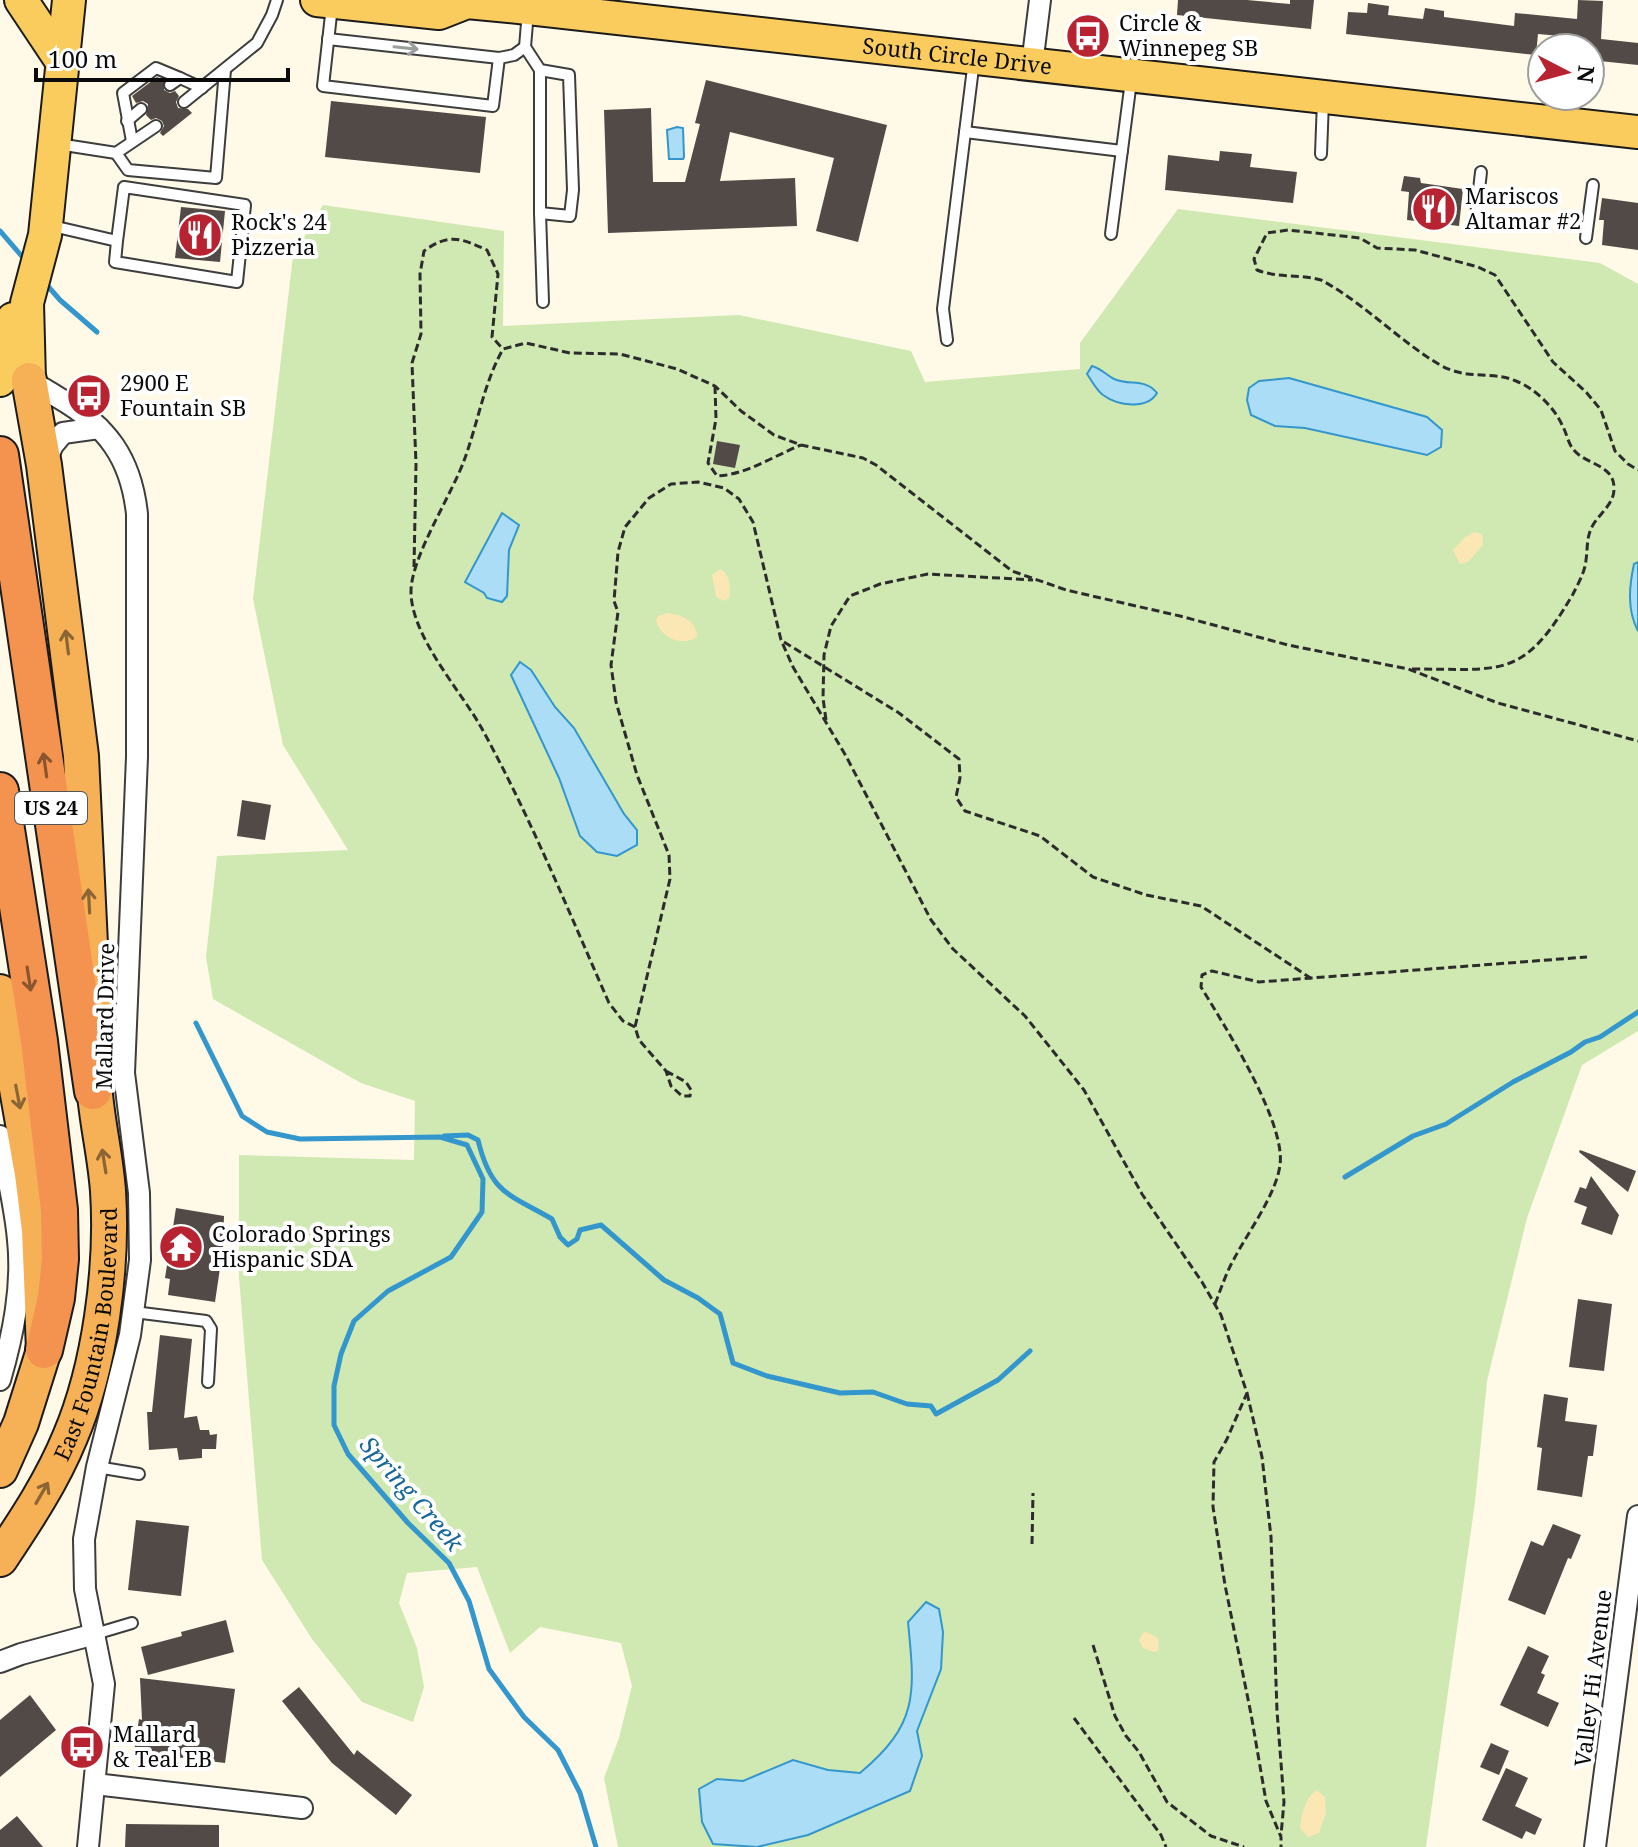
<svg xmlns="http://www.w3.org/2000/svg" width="1638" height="1847" viewBox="0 0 1638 1847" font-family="'Noto Serif',serif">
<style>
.green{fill:#d0e8b2}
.sand{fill:#fae7b3}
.water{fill:#acddf6;stroke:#3396cc;stroke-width:2}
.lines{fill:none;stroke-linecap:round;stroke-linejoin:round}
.stream{stroke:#3396cc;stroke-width:5}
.building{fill:#524a46}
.service-casing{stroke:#3d3d3d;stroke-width:14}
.minor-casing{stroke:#3d3d3d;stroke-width:24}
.primary-casing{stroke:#1b1b1b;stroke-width:36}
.trunk-casing{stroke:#1b1b1b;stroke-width:38}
.motorway-casing{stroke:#1b1b1b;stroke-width:40}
.path{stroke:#2c2c2c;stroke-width:3;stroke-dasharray:8 4;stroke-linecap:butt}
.service{stroke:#fff;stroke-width:10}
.minor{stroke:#fff;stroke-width:20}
.primary{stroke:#f9cc5d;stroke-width:32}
.trunk{stroke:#f6b056;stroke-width:34}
.motorway{stroke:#f4934f;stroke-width:36}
.oneway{stroke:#9d9d9d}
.oneway2{stroke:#8c6534}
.oneway3{stroke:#8b5530}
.labels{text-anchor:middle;stroke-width:8;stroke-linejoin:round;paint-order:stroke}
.shield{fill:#fff;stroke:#545454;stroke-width:2}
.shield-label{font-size:20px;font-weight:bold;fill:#0a0a0a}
.poi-label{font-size:22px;fill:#0a0a0a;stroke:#fff;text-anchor:start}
.street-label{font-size:22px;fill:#0a0a0a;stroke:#fff}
.water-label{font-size:24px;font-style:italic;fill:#15669a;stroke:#fff}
</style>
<rect width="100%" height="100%" fill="#fff9e7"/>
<!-- green -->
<polygon class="green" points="323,205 504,231 503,326 739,315 911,351 925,382 1080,369 1080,343 1178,209 1600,263 1638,284 1638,1031 1582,1065 1527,1218 1487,1381 1475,1502 1426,1847 618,1847 604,1778 619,1738 632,1686 621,1643 540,1627 510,1653 477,1567 407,1573 399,1603 417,1648 424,1687 413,1722 362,1702 312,1639 262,1560 239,1277 239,1155 414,1160 415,1101 361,1083 213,999 206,957 217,856 348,850 283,745 253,599 293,256"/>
<!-- sand -->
<g class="sand">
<polygon points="1474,532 1482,534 1483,545 1468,562 1460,564 1453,550 1465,537"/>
<path d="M720 569C730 574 731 588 729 598L725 601 716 597 712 575Z"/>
<path d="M668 613C682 615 697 621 697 637 682 647 661 638 656 621L658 616Z"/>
<polygon points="1144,1631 1158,1638 1159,1650 1154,1652 1143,1648 1139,1640"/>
<path d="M1317 1790 1325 1797 1326 1813 1319 1833 1308 1837 1300 1828C1301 1815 1306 1796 1317 1790Z"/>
</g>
<!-- water -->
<g class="water">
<polygon points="677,127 683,128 684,157 683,159 669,159 667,130"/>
<path d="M1092 366C1102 369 1106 375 1114 379 1130 386 1145 378 1157 393 1147 410 1118 406 1103 395 1097 391 1092 381 1087 374Z"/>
<polygon points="1289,378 1427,417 1442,430 1441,447 1427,455 1305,428 1275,426 1251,415 1247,400 1249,388 1259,381"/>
<polygon points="502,513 519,525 509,550 507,596 502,602 487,598 484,593 465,582"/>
<path d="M1638 562V631C1627 610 1629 587 1634 564Z"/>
<polygon points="520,662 531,670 555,707 574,728 624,814 637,830 637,845 617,856 597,852 580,836 559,778 511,675"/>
<path d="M926 1602 939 1609 943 1632 941 1669 917 1731 922 1756 910 1791 808 1835 757 1847 713 1844 702 1822 699 1789 717 1779 743 1781 793 1760 828 1770 860 1773C919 1724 915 1693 908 1622Z"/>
</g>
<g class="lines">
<!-- stream -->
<g class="stream">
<polyline points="0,231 26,261"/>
<polyline points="46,284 60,300 97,332"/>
<polyline points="196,1023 242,1116 267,1132 300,1139 440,1137 467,1145 483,1179 482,1212 451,1257 388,1291 354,1321 341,1354 334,1386 334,1425 348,1454 408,1523 449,1563 469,1601 489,1669 524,1717 558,1750 580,1793 596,1847"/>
<path d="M444 1136 468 1135 478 1140C491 1194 509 1194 552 1219L560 1237 568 1245 577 1239 580 1230 601 1225 664 1280 698 1298 720 1314 733 1363 767 1376 840 1393 873 1392 907 1404 931 1406 936 1414 998 1380 1030 1351"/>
<polyline points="1345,1177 1413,1136 1446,1124 1513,1082 1571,1052 1585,1042 1600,1037 1638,1012"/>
</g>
</g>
<!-- building -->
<g class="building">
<polygon points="1178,0 1247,0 1290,4 1290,0 1314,0 1311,29 1177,15"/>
<polygon points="1578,0 1603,1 1601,39 1638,43 1638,65 1590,60 1590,48 1571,48 1572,37 1538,34 1536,55 1346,34 1348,12 1367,13 1368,3 1389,6 1388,15 1423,19 1425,8 1444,11 1444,17 1514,26 1515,13 1577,19"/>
<polygon points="157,77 164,80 164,90 170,93 175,91 179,96 176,102 178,108 188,109 192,113 163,136 160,133 164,126 162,121 156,118 151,120 146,115 148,104 143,101 136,103 132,96"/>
<polygon points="706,80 887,125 858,242 816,231 834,158 730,132 720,181 795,178 797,226 608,233 604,110 651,108 653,182 685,182 700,124 695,123"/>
<polygon points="331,101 486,117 480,173 325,157"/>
<polygon points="1220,151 1252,154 1250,167 1297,172 1293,203 1165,190 1168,155 1219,161"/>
<polygon points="1404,176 1420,178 1421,183 1463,189 1459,226 1407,220 1409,192 1401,191"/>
<polygon points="1602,198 1638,203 1638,250 1602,245 1604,220 1599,220"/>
<polygon points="181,207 225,211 220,262 175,258"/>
<polygon points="717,441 740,445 735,468 713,464"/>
<polygon points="242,800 271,805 265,840 237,836"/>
<polygon points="1580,1150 1636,1171 1628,1192 1579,1152"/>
<polygon points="1591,1176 1619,1215 1612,1235 1581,1224 1587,1207 1574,1202 1580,1187 1586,1189"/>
<polygon points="176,1208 224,1216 223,1248 215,1302 168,1295 170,1279 165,1278"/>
<polygon points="1578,1299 1612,1304 1604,1371 1569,1367"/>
<polygon points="160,1335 192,1339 184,1418 197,1416 200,1430 209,1430 210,1435 217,1434 216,1449 202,1449 202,1458 179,1460 177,1448 149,1450 147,1412 152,1412"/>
<polygon points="1544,1394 1568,1398 1565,1421 1597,1425 1593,1456 1588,1456 1582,1497 1537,1490 1542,1448 1537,1447"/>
<polygon points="136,1520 189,1526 181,1596 128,1590"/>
<polygon points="1553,1524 1581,1535 1571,1559 1568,1558 1545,1615 1508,1600 1531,1541 1543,1546"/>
<polygon points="226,1620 234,1652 148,1675 141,1647 182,1636 181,1632"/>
<polygon points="1528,1646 1549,1656 1541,1673 1545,1675 1537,1693 1559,1703 1548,1727 1500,1705"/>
<polygon points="140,1678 235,1689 225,1763 134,1752 139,1719 142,1720"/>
<polygon points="299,1687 354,1755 357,1750 412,1795 396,1815 332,1763 282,1701"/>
<polygon points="30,1695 56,1730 0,1777 0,1720"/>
<polygon points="1491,1743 1509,1751 1499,1775 1480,1767"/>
<polygon points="1506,1768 1528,1778 1515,1806 1542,1819 1535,1835 1526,1831 1522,1839 1482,1820"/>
<polygon points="17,1816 43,1847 0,1847 0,1830"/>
<polygon points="126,1824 219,1825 219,1847 125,1847"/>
</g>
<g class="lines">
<!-- service casing -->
<g class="service-casing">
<g id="service">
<polyline points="332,6 323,86 493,106 499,58 514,55 525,47"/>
<polyline points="528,11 525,47 540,70 569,75 573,190 570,216 540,213"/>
<polyline points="328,39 499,58"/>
<polyline points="540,70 540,213 543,302"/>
<polyline points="180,78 202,88"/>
<polyline points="184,102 257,43 272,15 277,0"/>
<polyline points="127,121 141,109"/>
<polyline points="965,132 1122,151"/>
<polyline points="132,141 123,93 156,68 180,78 170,85"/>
<polyline points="58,144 116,153 156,126"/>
<polyline points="116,153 128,170 216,178 225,70"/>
<polyline points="1321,154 1323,101"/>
<polyline points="48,225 117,241 115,262 237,282 245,205 124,187 117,241"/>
<polyline points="1475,225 1481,172"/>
<polyline points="1111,234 1131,81"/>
<polyline points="1586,238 1593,185"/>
<polyline points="947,340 943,309 974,60"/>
<polyline points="134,1312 206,1321 211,1329 208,1382"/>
<polyline points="97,1467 139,1474"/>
<polyline points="95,1634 132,1623"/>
</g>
</g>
<!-- minor casing -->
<g class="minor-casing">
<g id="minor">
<polyline points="1032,65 1040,0"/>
<path d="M26 381C37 383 49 392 59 398 107 426 131 458 137 514V757L124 1073 139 1193 140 1260 130 1335 97 1467 84 1539 85 1589 104 1684 88 1847"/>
<polyline points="45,463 53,445 63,433 99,428"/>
<path d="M0 1136C6 1171 15 1205 18 1240 23 1287 13 1335 0 1380"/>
<polyline points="0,1662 21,1654 95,1634"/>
<polyline points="95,1784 302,1808"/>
<polyline points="1595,1847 1638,1516"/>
</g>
</g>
<!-- primary casing -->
<g class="primary-casing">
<g id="primary">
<polyline points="21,0 63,63"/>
<path id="s1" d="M317 0 439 13 467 2 528 8 1638 132"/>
<polyline points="0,380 13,319"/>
<polyline points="29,380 27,303 45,235 69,0"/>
</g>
</g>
<!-- trunk casing -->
<g class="trunk-casing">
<g id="trunk">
<polyline points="29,380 44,465 81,756 93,1007"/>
<polyline points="0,992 32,1174 39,1230 44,1350 21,1423 0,1470"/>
<path id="s2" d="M0 1559C26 1520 52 1481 70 1437 100 1367 113 1267 108 1191 105 1149 93 1107 93 1064"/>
</g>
</g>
<!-- motorway casing -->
<g class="motorway-casing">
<g id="motorway">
<polyline points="0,455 93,1091"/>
<polyline points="0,791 39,1041 59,1210 60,1259 56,1298 44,1350"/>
</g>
</g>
<!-- path -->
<g class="path">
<path d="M715 386 716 419 708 463 717 476C745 475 774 456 801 445"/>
<path d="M414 567 416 464 412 363 421 334 420 274 424 251C449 233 460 238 487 250L498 274 492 337 503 349"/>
<polyline points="784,642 899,713 959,759 960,778 956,797 965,811 1040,836 1093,877 1146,895 1201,906 1312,979"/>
<path d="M1412 669C1503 669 1523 680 1573 594 1578 584 1585 572 1586 560 1588 547 1586 537 1593 525 1600 513 1614 504 1614 489 1615 464 1585 465 1573 449 1568 443 1567 434 1563 427 1555 408 1536 389 1516 381 1490 370 1469 381 1440 365 1398 340 1364 303 1321 280 1299 274 1277 278 1257 270L1254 259 1267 233 1288 230 1360 238 1377 248 1415 250 1478 267 1495 275 1553 362 1586 392 1601 410 1615 451 1628 464 1638 470"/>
<polyline points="826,720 823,698 824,655 831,626 850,596 880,584 928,574 1033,580"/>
<path d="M635 1027 623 1021 609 1003C568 910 530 816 481 727 460 690 412 637 411 593 410 558 452 495 465 458 478 422 484 383 503 349L526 343 570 353 620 354 677 369 715 386 741 411 774 435 801 445 863 458 876 465 1012 571 1066 590 1180 616 1288 645 1408 669 1498 703 1638 741"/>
<polyline points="666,1071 686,1082 691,1090 690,1096 682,1096 671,1086 666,1071 639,1040 635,1027 670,879 669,855 637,775 616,702 611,665 618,612 614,601 618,552 625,527 649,498 671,484 698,482 724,488 739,499 753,522 781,640 793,667 846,756 931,920 953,949 1025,1016 1084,1090 1142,1194 1202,1282 1221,1315 1247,1393 1227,1439 1214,1462 1213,1507 1225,1585 1251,1714 1266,1801 1281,1837 1281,1847"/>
<path d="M1215 1304C1221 1289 1226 1273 1234 1259 1248 1232 1276 1195 1280 1165 1286 1122 1224 1025 1201 987L1202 975 1212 971 1259 982 1587 957"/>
<polyline points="1247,1393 1262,1457 1271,1537 1277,1711 1284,1802 1281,1835"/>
<polyline points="1032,1544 1033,1493"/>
<polyline points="1093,1645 1115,1716 1126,1736 1139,1752 1167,1802 1211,1836 1244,1847"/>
<polyline points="1074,1718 1161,1835 1166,1847"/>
</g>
<!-- service -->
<use href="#service" class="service"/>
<!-- minor -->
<use href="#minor" class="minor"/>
<!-- primary -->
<use href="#primary" class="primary"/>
<!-- trunk -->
<use href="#trunk" class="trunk"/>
<!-- motorway -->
<use href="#motorway" class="motorway"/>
</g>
<!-- one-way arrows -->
<defs><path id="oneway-shaft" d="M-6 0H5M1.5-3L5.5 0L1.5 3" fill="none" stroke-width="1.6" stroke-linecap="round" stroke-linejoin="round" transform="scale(2)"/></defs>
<use class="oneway" href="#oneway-shaft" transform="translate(406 48) rotate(6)"/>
<g class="oneway2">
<use href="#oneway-shaft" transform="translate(67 642) rotate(-97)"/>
<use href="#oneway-shaft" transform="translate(89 901) rotate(-93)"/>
<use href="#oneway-shaft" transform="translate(18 1097) rotate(79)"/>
<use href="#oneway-shaft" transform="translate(104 1161) rotate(-99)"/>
<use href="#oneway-shaft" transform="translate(42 1493) rotate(-60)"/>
</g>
<g class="oneway3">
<use href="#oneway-shaft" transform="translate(45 765) rotate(-98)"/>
<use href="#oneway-shaft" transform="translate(29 979) rotate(81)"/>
</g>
<!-- icons -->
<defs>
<g id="bus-disc" transform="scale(2.3)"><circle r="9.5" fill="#b82331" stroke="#fff"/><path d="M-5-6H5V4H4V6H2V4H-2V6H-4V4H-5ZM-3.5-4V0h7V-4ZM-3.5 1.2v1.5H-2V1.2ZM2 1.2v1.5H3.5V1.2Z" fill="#fff"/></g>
<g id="restaurant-disc" transform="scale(2.3)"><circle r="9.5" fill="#b82331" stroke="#fff"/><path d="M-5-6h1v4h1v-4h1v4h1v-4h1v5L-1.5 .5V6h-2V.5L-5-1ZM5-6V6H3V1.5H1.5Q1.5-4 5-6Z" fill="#fff"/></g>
<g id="temple-disc" transform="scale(2.3)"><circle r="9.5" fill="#b82331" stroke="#fff"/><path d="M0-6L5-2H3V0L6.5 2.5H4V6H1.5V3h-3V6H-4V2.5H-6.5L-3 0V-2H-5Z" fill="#fff"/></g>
</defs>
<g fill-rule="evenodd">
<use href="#bus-disc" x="1088" y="36"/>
<use href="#restaurant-disc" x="1434" y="209"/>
<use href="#restaurant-disc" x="200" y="235"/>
<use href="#bus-disc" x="89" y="396"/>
<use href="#temple-disc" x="181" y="1247"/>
<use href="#bus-disc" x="82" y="1747"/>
</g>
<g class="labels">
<!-- shield labels -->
<rect class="shield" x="15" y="792" width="72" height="32" rx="6"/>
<g class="shield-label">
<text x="51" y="815">US 24</text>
</g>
<!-- poi labels -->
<g class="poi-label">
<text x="1119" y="31">Circle &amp;<tspan x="1119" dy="25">Winnepeg SB</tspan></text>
<text x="1465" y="204">Mariscos<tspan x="1465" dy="25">Altamar #2</tspan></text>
<text x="231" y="230">Rock's 24<tspan x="231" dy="25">Pizzeria</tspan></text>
<text x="120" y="391">2900 E<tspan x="120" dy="25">Fountain SB</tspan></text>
<text x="212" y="1242">Colorado Springs<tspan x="212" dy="25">Hispanic SDA</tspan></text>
<text x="113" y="1742">Mallard<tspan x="113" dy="25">&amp; Teal EB</tspan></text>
</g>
<!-- street labels -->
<g class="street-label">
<text dy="8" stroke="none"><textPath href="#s1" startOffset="646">South Circle Drive</textPath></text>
<text transform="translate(105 1016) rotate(-89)" y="8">Mallard Drive</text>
<text dy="8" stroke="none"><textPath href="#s2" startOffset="246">East Fountain Boulevard</textPath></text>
<text transform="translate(1593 1678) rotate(-83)" y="8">Valley Hi Avenue</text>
</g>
<!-- water labels -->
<g class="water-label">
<text transform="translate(411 1494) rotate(49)" y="8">Spring Creek</text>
</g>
</g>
<!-- north arrow -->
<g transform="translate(1566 72) rotate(96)"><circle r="38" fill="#ffffff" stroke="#9d9d9d" stroke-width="2"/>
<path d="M0-6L14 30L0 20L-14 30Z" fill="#b82331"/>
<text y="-12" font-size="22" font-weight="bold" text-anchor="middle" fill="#0a0a0a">N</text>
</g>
<!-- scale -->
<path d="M36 68v12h252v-12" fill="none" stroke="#0a0a0a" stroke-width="4"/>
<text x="48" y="68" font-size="24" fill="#0a0a0a" stroke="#ffffff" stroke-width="6" paint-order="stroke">100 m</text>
</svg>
